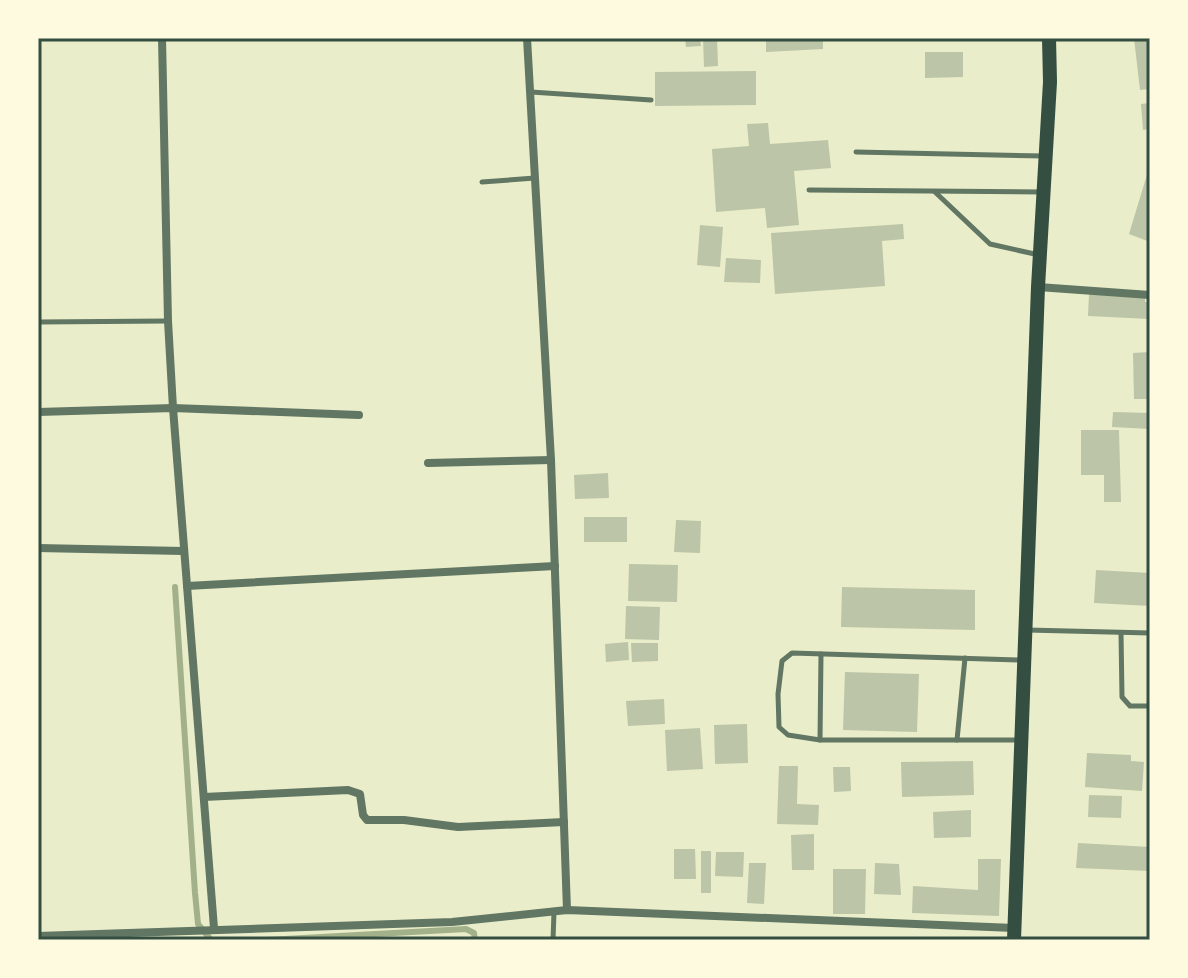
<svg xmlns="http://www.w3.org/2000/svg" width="1188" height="978" viewBox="0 0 1188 978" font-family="Manrope,sans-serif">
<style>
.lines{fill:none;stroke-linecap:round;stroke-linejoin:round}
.stream{stroke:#a3b18a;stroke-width:6}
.building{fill:#bcc5a7}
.service{stroke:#617663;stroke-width:5}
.minor{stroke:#617663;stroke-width:8}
.primary{stroke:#344e41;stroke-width:14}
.neatline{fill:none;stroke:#344e41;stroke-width:3}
</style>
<rect width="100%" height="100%" fill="#e9edc9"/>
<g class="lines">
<!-- stream -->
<g class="stream">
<polyline points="175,587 195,893 198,924 211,940"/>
<polyline points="267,940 466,929 474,933 475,940"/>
</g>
</g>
<!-- building -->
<g class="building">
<polygon points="685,38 700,38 701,46 686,47"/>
<polygon points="703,38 717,38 718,66 704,67"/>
<polygon points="766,38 823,38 823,49 766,52"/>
<polygon points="1134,38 1150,38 1150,89 1140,90"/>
<polygon points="925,52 963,52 963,77 925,78"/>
<polygon points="756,71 756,105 655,106 655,72"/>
<polygon points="1150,103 1150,129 1143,130 1141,104"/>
<polygon points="768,123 770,144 828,140 831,168 794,171 799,225 767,228 765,208 716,212 712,149 749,146 747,124"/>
<polygon points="1149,168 1150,169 1150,242 1129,234"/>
<polygon points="903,224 904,239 882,241 885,286 775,294 771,233"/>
<polygon points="700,225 723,227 720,267 697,265"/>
<polygon points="726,258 761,260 760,283 724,282"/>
<polygon points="1089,294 1145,297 1145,302 1150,302 1150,319 1088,316"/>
<polygon points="1150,352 1150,399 1134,399 1133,353"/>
<polygon points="1113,412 1150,413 1150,429 1112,427"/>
<polygon points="1081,430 1119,430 1121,502 1104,502 1104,475 1081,475"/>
<polygon points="608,473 609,498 575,499 574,475"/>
<rect x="584" y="517" width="43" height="25"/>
<polygon points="676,520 701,521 700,553 674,552"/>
<polygon points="629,564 678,565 677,602 628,601"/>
<polygon points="1096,570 1150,573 1150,606 1094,603"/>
<polygon points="842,587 975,590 975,630 841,627"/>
<polygon points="626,606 660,607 659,640 625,639"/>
<polygon points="628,642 629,660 606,662 605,644"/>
<polygon points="631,643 658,643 658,661 632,662"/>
<polygon points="845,672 919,674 917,732 843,730"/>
<polygon points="664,699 665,724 628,726 626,701"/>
<polygon points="747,724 748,763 715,764 714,725"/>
<polygon points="700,728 703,769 667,771 665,730"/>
<polygon points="1087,753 1131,755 1131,761 1144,762 1142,791 1085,787"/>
<polygon points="973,761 974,795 902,797 901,762"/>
<polygon points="779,766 798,766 797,804 819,805 818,825 777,824"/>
<polygon points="833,767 850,767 851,791 834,792"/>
<polygon points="1089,795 1122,796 1121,818 1088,817"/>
<polygon points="971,810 971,837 934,838 933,812"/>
<polygon points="814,834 814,870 792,870 791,835"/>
<polygon points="1078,843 1150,847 1150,871 1076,868"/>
<polygon points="674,849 695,849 696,879 674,879"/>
<rect x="701" y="851" width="10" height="42"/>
<polygon points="716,852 744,852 743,877 715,876"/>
<polygon points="978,859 1001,859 999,916 912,913 913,886 978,890"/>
<polygon points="749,863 766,863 764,904 747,903"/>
<polygon points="875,863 899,864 901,895 874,894"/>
<polygon points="833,869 866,869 865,914 833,914"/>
</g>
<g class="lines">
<!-- service -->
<g class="service">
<polyline points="531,92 651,100"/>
<polyline points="856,152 1044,156"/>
<polyline points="482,182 535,178"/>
<polyline points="809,190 1043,192"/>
<polyline points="935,192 990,244 1039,255"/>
<polyline points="38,322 168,321"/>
<polyline points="1027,630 1150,633"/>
<polyline points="1121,633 1122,697 1130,706 1150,706"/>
<polyline points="820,740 821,654"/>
<polyline points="957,740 965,658"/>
<polyline points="1020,740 820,740 788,735 779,727 778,694 782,661 792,653 1021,660"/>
<polyline points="553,940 554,912"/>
</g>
<!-- minor -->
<g class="minor">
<polyline points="162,38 168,321 173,408 214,928"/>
<polyline points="527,38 551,460 567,910"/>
<polyline points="1038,287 1150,295"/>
<polyline points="38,412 173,408 359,415"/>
<polyline points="428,463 551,460"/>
<polyline points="38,548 183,551"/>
<polyline points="187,586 555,566"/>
<polyline points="204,797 348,790 360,794 363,815 367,820 404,820 458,827 564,822"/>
<polyline points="38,936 452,922 567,910 1014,928"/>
</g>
<!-- primary -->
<polyline class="primary" points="1014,940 1038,287 1050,82 1049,38"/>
</g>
<!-- border -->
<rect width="1188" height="978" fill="none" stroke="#fefae0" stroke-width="80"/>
<rect x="40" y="40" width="1108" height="898" class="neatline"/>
</svg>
